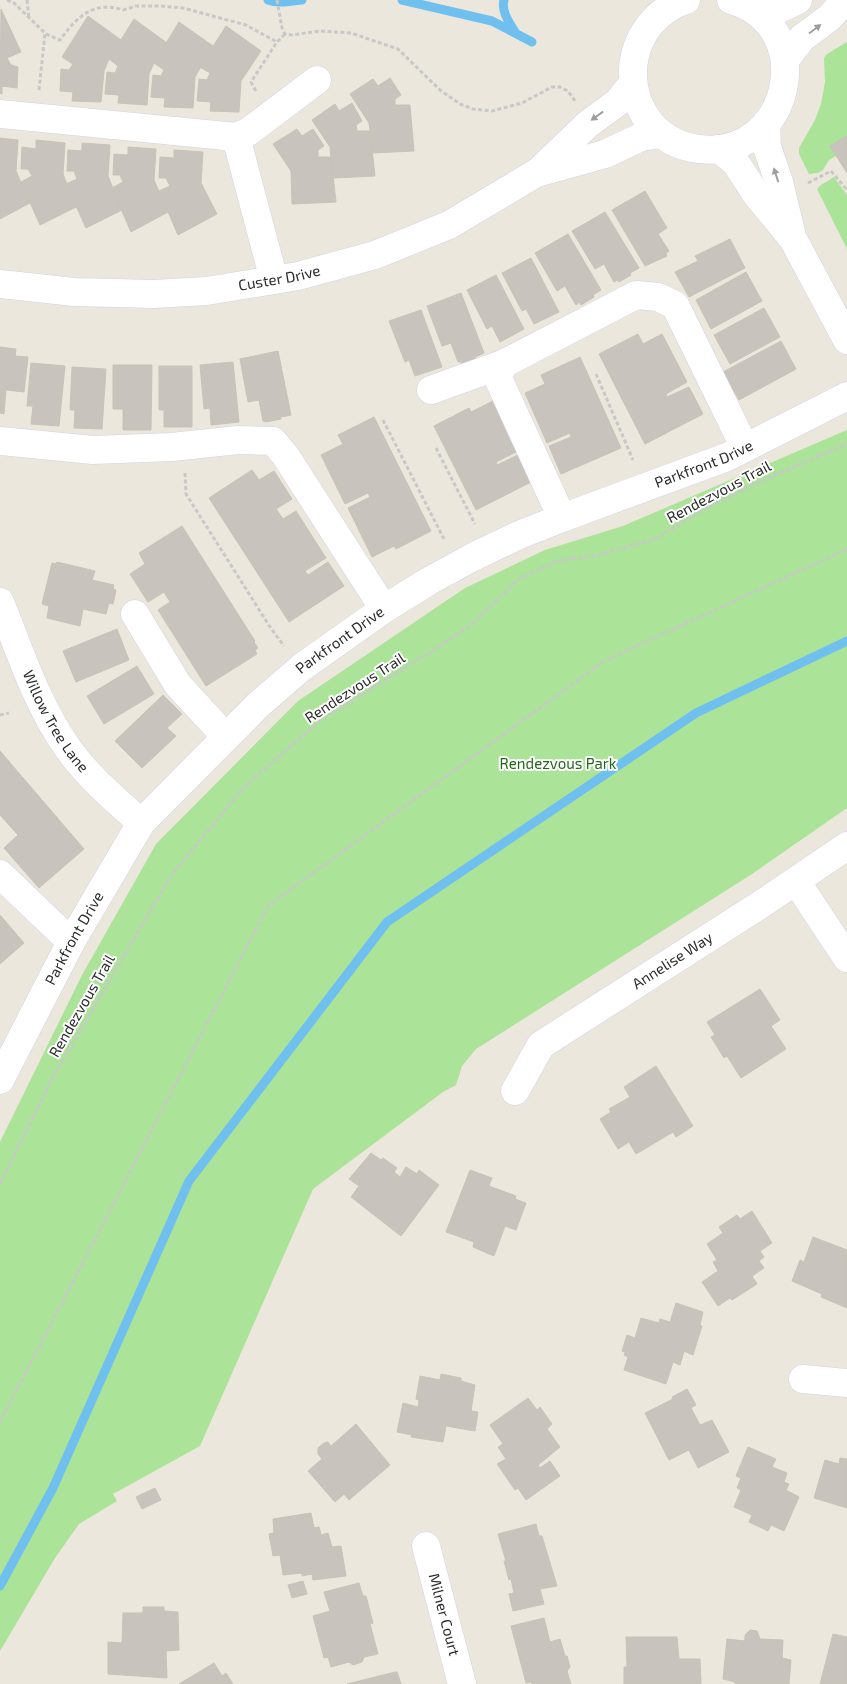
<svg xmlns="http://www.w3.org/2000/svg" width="847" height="1684" viewBox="0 0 847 1684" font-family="'Exo 2',sans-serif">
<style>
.green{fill:#abe398}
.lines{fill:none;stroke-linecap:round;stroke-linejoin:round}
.stream{stroke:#6fc0ee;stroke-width:9}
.building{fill:#c8c3bc;stroke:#c7c3b6}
.minor-casing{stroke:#d1d3e3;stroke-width:29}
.path{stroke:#c8c8c8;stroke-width:3;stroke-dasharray:4 2.5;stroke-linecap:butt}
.minor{stroke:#fff;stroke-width:28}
.oneway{fill:#9f9f9f}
.labels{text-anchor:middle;stroke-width:4;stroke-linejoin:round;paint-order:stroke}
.street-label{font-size:15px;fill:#2a2a2a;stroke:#fff}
.park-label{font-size:15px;fill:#23671a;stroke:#fff}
</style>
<rect width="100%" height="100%" fill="#ece7dc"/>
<!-- green -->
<g class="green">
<polygon points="847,42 847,136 836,156 829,160 823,170 818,173 809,174 799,154 799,148 815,120 821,104 825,82 824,58 827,54"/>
<polygon points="834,177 847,195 847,249 817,189 821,185"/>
<polygon points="847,430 847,808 752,874 476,1049 462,1066 456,1085 443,1092 313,1189 200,1446 113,1494 117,1501 79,1524 55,1558 0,1651 0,1142 82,975 156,844 298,701 465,588 545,550 623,526"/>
</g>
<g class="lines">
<!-- stream -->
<g class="stream">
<path d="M268 0C278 4 291 1 302 0"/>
<polyline points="402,0 492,21 532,42"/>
<path d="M504 0C501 11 509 22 515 32"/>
<polyline points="0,1586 53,1488 189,1181 387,922 696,713 847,641"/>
</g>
</g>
<!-- building -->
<g class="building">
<polygon points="1,9 21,52 7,58 11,65 18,67 17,88 2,86 2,94 0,93"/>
<polygon points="88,16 121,40 109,59 104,71 101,102 72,101 73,92 60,91 61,69 69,70 73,64 62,57"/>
<polygon points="134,19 167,43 154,63 149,74 147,105 118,103 119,95 105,94 107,72 115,73 118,66 109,59"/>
<polygon points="179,22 213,46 195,77 193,108 164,107 165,98 151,97 153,75 161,76 164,70 154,63"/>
<polygon points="226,26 261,51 241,81 239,112 210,111 211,102 197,101 199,79 207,80 210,73 200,67"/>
<polygon points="390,78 401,95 395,99 395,105 410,105 414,151 373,153 369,123 350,94 373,79 378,86"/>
<polygon points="352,103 362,121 356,125 357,131 370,131 375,176 333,178 330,147 312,120 335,104 339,111"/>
<polygon points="297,129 302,136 313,129 324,146 318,150 318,157 331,157 336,202 292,204 291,171 273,144"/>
<polygon points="847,136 847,173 830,146"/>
<polygon points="0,138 18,140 16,171 30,203 0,219"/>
<polygon points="36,140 65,143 63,174 76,207 40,225 21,182 32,176 28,169 21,169 22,147 36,149"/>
<polygon points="82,143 110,145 108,176 122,210 86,228 66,184 77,179 74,171 67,171 68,150 82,151"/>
<polygon points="128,147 156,149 154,180 168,212 131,232 112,188 123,182 120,175 113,175 114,154 128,155"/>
<polygon points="174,150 203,152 201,183 217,214 178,235 159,191 170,186 166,178 159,178 160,157 174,158"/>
<polygon points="645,191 667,228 658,234 669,251 666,253 667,256 645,266 612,210"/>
<polygon points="605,212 639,268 630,273 631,275 619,282 618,280 614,282 604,264 595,269 572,231"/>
<polygon points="568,234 601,290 593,295 594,297 581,305 580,302 576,305 565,286 557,291 535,253"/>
<polygon points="730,239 745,268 689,297 675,272 698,261 695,256"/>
<polygon points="531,258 559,312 534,324 526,309 522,311 502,273"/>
<polygon points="746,272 762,301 711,329 696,300"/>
<polygon points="496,275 524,329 500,342 492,326 487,329 467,290"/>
<polygon points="461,293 484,353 475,357 476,360 462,365 461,362 458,362 451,343 442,346 427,306"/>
<polygon points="764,308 780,337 730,364 714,335"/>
<polygon points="421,310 442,367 415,376 409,360 405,362 389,321"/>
<polygon points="638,334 643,344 662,334 687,382 666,394 667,397 689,387 703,414 645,444 599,354"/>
<polygon points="781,341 796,369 739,400 723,372"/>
<polygon points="0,347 16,349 15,356 28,357 24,392 6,390 4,414 0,413"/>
<polygon points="278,351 291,415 281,417 281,419 266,422 263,421 259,400 248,402 240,359"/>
<polygon points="580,357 621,448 561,474 549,446 571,437 570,433 547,443 525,393 545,384 541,375"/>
<polygon points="233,362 239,422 211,425 210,408 204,409 200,365"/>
<polygon points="31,363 65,366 59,426 31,424 33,406 27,406"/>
<polygon points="113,365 152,365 151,430 123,430 123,409 113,409"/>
<polygon points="159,366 192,366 192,427 164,427 164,410 159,410"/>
<polygon points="72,367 106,369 102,429 74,428 75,410 70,410"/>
<polygon points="493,401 518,451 496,462 497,465 520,454 533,481 476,510 434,426 469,408 471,412"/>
<polygon points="374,417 431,531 396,549 394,546 372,557 348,508 370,497 368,493 345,504 321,455 343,444 338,435"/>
<polygon points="252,470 259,480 274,471 292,499 276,509 283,519 296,511 326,558 305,571 308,575 328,562 344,586 289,622 209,498"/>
<polygon points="182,526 255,641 254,642 258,648 255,650 257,654 206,686 158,610 170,602 164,592 148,602 130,574 145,564 139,553"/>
<polygon points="57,562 95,571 92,580 114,585 113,589 116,590 113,604 109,603 106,614 83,609 80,626 47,618 49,606 42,604 52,563 56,564"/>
<polygon points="117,629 129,660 76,682 63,651"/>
<polygon points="137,666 154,694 104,724 87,696"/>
<polygon points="163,695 182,714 167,728 176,736 142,768 115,741"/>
<polygon points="0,751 84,849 39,888 4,848 18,835 0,815"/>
<polygon points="0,915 24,943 0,964"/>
<polygon points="760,989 780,1020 771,1026 786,1049 741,1078 727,1056 724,1058 711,1037 715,1035 707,1022"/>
<polygon points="656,1066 693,1126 676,1137 673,1132 636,1154 629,1142 618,1149 600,1119 611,1112 609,1109 630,1097 624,1087"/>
<polygon points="371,1153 381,1160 383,1158 397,1168 394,1172 400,1177 406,1167 417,1174 419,1170 439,1185 401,1236 351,1197 359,1186 349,1179"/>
<polygon points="470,1170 492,1178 489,1186 516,1196 515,1199 526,1203 516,1230 505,1226 494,1256 473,1247 474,1242 446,1232"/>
<polygon points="752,1211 772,1243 760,1251 764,1257 759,1261 764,1268 752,1276 757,1284 732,1300 730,1298 718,1306 702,1282 718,1271 713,1262 717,1260 707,1244 723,1233 719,1227 737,1215 740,1219"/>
<polygon points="813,1237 847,1250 847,1308 821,1297 822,1294 792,1281 800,1260 804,1262"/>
<polygon points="676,1303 703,1312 700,1325 702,1326 693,1355 684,1351 680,1365 673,1362 666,1384 624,1370 628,1357 624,1355 625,1352 622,1351 627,1335 635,1338 641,1318 659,1323 660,1319 670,1322"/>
<polygon points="441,1374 461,1378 461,1381 475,1385 471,1411 478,1412 475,1431 446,1426 443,1442 411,1437 412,1435 397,1432 403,1403 418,1407 419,1400 416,1399 420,1376 440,1380"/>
<polygon points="687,1389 696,1405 691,1408 700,1425 712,1420 729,1452 698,1468 689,1450 669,1460 645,1413 673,1399 672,1397"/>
<polygon points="528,1398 537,1410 540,1407 552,1424 547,1429 560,1447 538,1465 540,1468 550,1461 560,1476 526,1500 518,1488 515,1490 497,1464 506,1459 498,1447 503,1444 490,1425"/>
<polygon points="356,1424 390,1465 349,1500 344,1494 335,1502 308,1471 322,1459 318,1454 318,1448 324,1443 328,1442 331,1446"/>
<polygon points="748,1447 776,1459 772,1467 787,1473 784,1482 789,1484 786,1490 799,1497 784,1531 771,1525 768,1531 749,1522 752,1515 734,1507 741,1490 737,1488 741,1478 736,1476"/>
<polygon points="840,1458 847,1459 847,1508 814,1498 825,1460 839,1464"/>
<polygon points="155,1488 161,1500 142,1509 136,1497"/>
<polygon points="311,1513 314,1528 319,1527 321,1535 328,1533 332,1547 341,1546 346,1576 313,1580 312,1574 302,1576 302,1573 283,1575 280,1555 273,1556 269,1534 274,1533 273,1519"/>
<polygon points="536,1524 539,1536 542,1536 557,1586 540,1589 544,1604 513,1611 509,1594 514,1593 511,1579 509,1580 504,1561 506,1561 498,1534"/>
<polygon points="303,1581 307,1594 292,1598 288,1585"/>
<polygon points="359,1583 363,1596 366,1596 373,1623 370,1624 378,1654 364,1657 362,1662 353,1665 349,1662 331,1667 328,1657 324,1658 313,1616 330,1611 324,1592"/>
<polygon points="143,1607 164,1607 164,1611 178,1612 179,1650 166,1651 167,1678 108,1674 108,1642 122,1643 123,1613 143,1613"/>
<polygon points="544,1618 550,1642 560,1639 565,1656 567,1656 570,1667 567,1671 571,1684 532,1684 531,1682 526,1683 511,1626"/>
<polygon points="750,1630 757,1631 760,1639 783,1640 782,1658 791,1660 789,1684 735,1684 735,1682 723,1679 727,1639 745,1641 745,1635"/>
<polygon points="833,1634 847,1637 847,1684 820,1684"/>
<polygon points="626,1637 677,1637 679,1659 700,1659 701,1684 624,1684 624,1667 627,1667"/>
<polygon points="214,1663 222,1676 226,1673 233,1684 179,1684"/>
<polygon points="395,1672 397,1672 401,1684 347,1684"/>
</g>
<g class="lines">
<!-- minor casing -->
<g class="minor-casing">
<g id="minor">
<path d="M686 0C676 3 665 10 657 17 611 61 634 142 699 149 792 160 820 25 731 0"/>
<polyline points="755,11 781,8 798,0"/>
<polyline points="785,60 802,38 829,18 846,0"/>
<polyline points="0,114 236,137 248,132 317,80"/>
<polyline points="766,124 767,147 779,182 791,232"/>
<polyline points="236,137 274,280"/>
<polyline points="719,149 736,163 756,194 793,239 847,340"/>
<polyline points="540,172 605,154 641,137 661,134"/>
<path id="s1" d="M0 284 74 292 154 294 207 291 298 276 375 255 449 225 538 172 588 124 618 102 633 83"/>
<polyline points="431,390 503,364"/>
<polyline points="0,441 93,450 172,447 238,440 273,441 285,455 384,609"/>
<polyline points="562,518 498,378 503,364 636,295 658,297 675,305 745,448"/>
<path id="s2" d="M0 602C20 651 36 703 67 747 87 776 115 799 141 823"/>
<polyline points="135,614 178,685 226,737"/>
<polyline points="0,874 71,942"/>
<polyline points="796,881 847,958"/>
<path id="s3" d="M0 1080 71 942 141 823 258 705 302 667 384 609 429 581 473 557 519 535 562 518 727 457 847 396"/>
<path id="s4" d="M515 1091 541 1045 766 901 847 846"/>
<polyline points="803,1379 847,1383"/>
<path id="s5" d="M426 1546 462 1684"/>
</g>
</g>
<!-- path -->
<g class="path">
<path d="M7 0 14 3 46 34 60 40C76 18 93 0 123 10L136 6H160L183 8 246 25 277 42"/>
<polyline points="27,0 29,19"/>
<polyline points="277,0 282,28 285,34 292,35 320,31 351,33 398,49 440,90 460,104 473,109 492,111 522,103 552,87 560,87 568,91 575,101"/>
<polyline points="39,90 45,33"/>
<polyline points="256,91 251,82 277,42 285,34"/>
<polyline points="808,183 831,171 847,190"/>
<polyline points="596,374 633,460"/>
<polyline points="383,420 444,539"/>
<polyline points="436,448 475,524"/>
<polyline points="185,473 186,494 270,627 284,646"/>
<polyline points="0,715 9,713"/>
<polyline points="0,1184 53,1077 170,877 244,787 322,719 429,653 470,626 519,579 557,561 599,555 655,539 708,507 757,483 847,444"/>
<polyline points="0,1422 268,906 604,661 847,549"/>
</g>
<!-- minor -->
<use href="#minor" class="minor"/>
</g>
<!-- one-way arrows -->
<defs><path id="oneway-solid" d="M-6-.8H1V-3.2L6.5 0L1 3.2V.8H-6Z" transform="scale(1.25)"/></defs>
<g class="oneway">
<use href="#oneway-solid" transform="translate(815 29) rotate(-37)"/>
<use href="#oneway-solid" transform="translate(597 116) rotate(144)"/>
<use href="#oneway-solid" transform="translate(776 175) rotate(-108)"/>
</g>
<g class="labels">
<!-- street labels -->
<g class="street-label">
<text dy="5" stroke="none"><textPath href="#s1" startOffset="281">Custer Drive</textPath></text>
<text dy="5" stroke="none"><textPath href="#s3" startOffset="970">Parkfront Drive</textPath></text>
<text transform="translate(719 492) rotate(-28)" y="5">Rendezvous Trail</text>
<text dy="5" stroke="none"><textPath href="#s3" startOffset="564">Parkfront Drive</textPath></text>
<text transform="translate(355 688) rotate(-33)" y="5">Rendezvous Trail</text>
<text dy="5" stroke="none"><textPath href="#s2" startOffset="132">Willow Tree Lane</textPath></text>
<text dy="5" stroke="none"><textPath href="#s3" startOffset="160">Parkfront Drive</textPath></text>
<text dy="5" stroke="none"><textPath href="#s4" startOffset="209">Annelise Way</textPath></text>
<text transform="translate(82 1006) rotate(-60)" y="5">Rendezvous Trail</text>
<text dy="5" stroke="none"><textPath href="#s5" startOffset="71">Milner Court</textPath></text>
</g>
<!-- park labels -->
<g class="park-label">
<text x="558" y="769">Rendezvous Park</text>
</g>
</g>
</svg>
